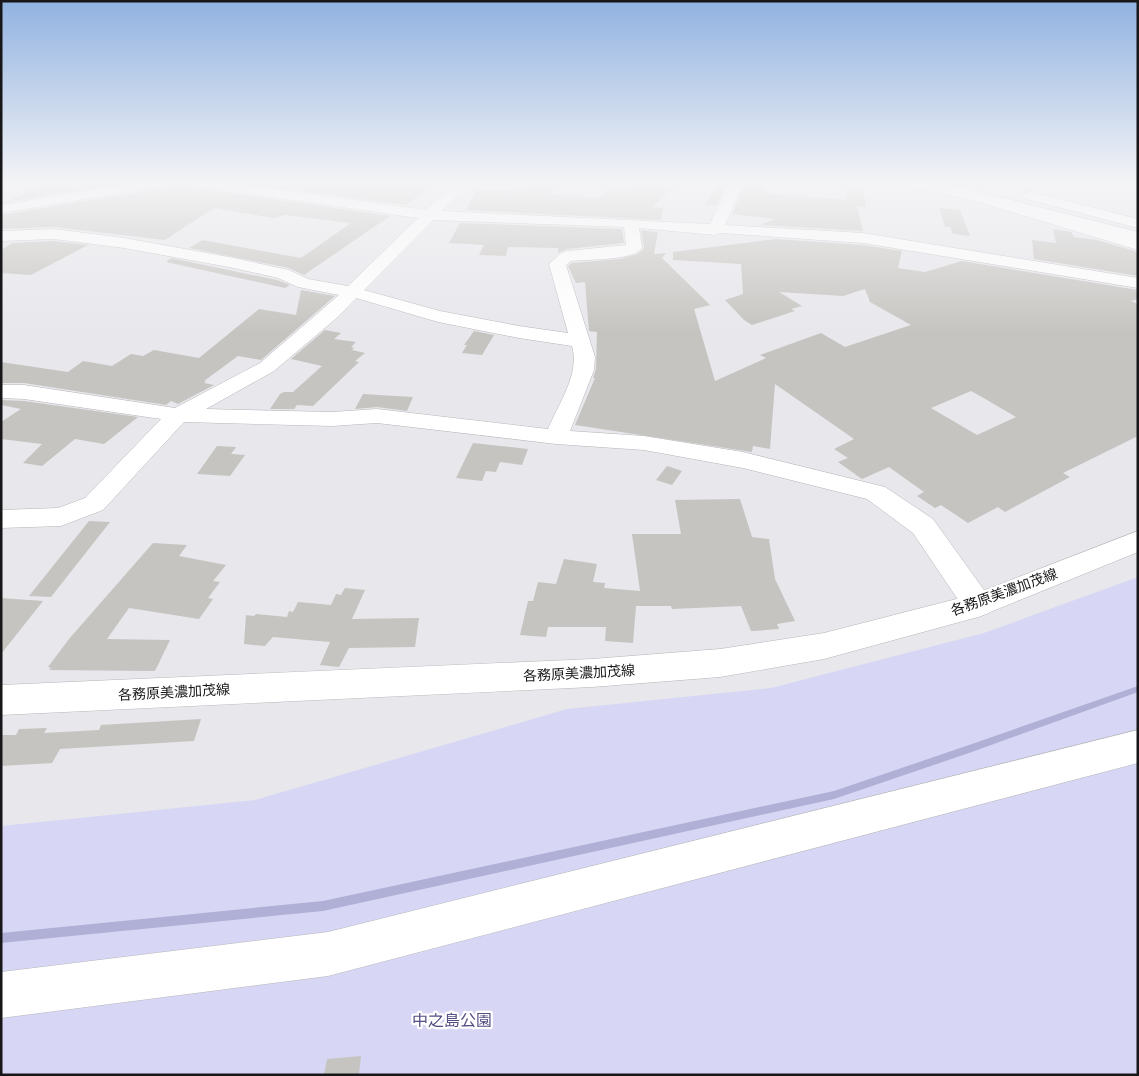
<svg xmlns="http://www.w3.org/2000/svg" width="1139" height="1076" viewBox="0 0 1139 1076" font-family="'Archivo Narrow','Noto Sans JP',sans-serif">
<style>
.green{fill:#d7d7f5}
.lines{fill:none;stroke-linecap:round;stroke-linejoin:round}
.stream{fill:#b0afd6;fill-rule:evenodd}
.building{fill:#c6c4c0;fill-rule:evenodd}
.minor-casing{stroke:#b6b6ba;stroke-width:1}
.major-casing{stroke:#b6b6ba;stroke-width:1}
.highway-casing{stroke:#b6b6ba;stroke-width:1}
.minor{fill:#fff;fill-rule:evenodd}
.major{fill:#fff;fill-rule:evenodd}
.highway{fill:#fff;fill-rule:evenodd}
.labels{text-anchor:middle;stroke-width:4.5;stroke-linejoin:round;paint-order:stroke}
.street-label{font-size:14px;fill:#171719;stroke:#fff}
.near-park-label{font-size:16px;fill:#534e83;stroke:#fff}
</style>
<rect width="100%" height="100%" fill="#e7e7ec"/>
<!-- green -->
<polygon class="green" points="1138,577 1138,1075 1,1075 1,826 255,800 567,709 771,688 984,633"/>
<g class="lines">
<!-- stream -->
<polygon class="stream" points="1138,686 1138,692 969,753 834,799 323,911 1,943 1,933 323,901 834,791 969,745"/>
</g>
<!-- building -->
<g class="building">
<polygon points="46,182 130,182 6,202"/>
<polygon points="173,182 187,182 196,188 390,216 304,275 289,268 189,248 202,240 301,258 351,223 285,215 274,218 214,208 165,240 54,227 1,229 1,215 164,188"/>
<polygon points="236,182 437,182 406,205"/>
<polygon points="534,182 556,184 548,194 598,198 608,190 620,192 636,182 678,182 653,207 663,208 661,220 466,210 476,190 512,190 518,186 529,187"/>
<polygon points="721,182 728,182 716,206 704,205"/>
<polygon points="745,184 767,186 765,193 847,200 846,186 863,187 866,207 857,206 863,231 761,225 775,219 732,214"/>
<polygon points="939,208 960,210 970,236 953,234 950,227 945,227"/>
<polygon points="460,223 622,229 624,243 567,249 558,253 558,248 508,247 506,256 479,255 484,245 449,243"/>
<polygon points="1053,229 1071,232 1074,237 1097,240 1138,252 1138,276 1034,259 1032,240 1056,243"/>
<path d="M641 230 658 232 654 254 666 253 662 258 710 305 694 309 715 381 766 358 760 355 821 333 845 347 911 325 870 302 865 289 843 296 779 292 802 306 791 309 795 311 752 325 744 320 725 300 743 294 741 264 673 260V252L776 239 863 245 902 251 898 268 925 272 962 261 1138 290V299L1131 301 1138 304V436L1063 473 1070 477 1005 512 998 507 968 523 941 505 935 508 917 496 924 492 889 467 862 479 838 462 848 458 834 449 854 439 775 384 770 449 753 446 752 452 575 425 595 378H593L596 369 597 332 589 331 585 282 576 283 568 266 572 263 620 259 638 254 644 248ZM971 391 982 397 1016 417 977 435 931 408Z"/>
<polygon points="54,241 88,245 31,275 1,273 1,250 13,243 8,243"/>
<polygon points="171,258 277,280 290,285 285,288 166,262"/>
<polygon points="301,290 335,296 261,360 238,356 204,381 206,381 204,383 214,385 178,404 171,401 166,405 24,383 1,383 1,362 68,372 83,361 112,366 131,354 143,356 154,350 199,358 259,309 296,315"/>
<polygon points="325,330 341,333 334,339 356,342 351,347 354,348 352,350 365,353 355,361 359,362 313,406 297,405 294,409 270,409 280,394 284,392 293,392 322,366 291,359"/>
<polygon points="474,331 494,335 482,355 462,353 467,345 464,345"/>
<polygon points="363,394 395,396 413,397 407,411 377,407 355,409"/>
<polygon points="1,400 24,401 138,417 104,444 75,439 42,466 23,463 42,444 1,439 1,422 21,409 1,405"/>
<polygon points="473,443 528,449 522,465 500,462 496,472 486,471 482,481 456,478"/>
<polygon points="217,446 236,447 231,454 245,455 230,476 197,474"/>
<polygon points="667,466 682,471 672,485 656,480"/>
<polygon points="740,499 752,537 769,539 775,579 795,621 777,624 779,629 753,631 751,631 741,606 672,609 671,606 636,606 633,643 605,641 606,627 548,627 546,637 520,635 528,601 533,601 538,582 556,584 564,559 597,564 593,582 605,583 604,588 640,591 632,534 681,534 675,500"/>
<polygon points="89,521 110,522 51,597 29,596"/>
<polygon points="153,543 187,545 179,556 226,565 213,581 220,582 208,598 213,599 199,619 129,608 107,639 170,640 155,671 49,670 51,668 48,667 69,639"/>
<polygon points="345,588 365,590 352,619 419,618 415,647 349,648 339,667 320,665 330,642 273,637 265,646 244,644 246,615 254,616 256,614 287,617 289,611 293,612 298,602 331,605 336,594 341,595"/>
<polygon points="1,598 43,601 1,654"/>
<polygon points="201,719 194,741 60,749 52,763 1,766 1,735 16,735 19,729 47,728 44,733 99,730 101,725"/>
<polygon points="361,1056 359,1074 324,1075 327,1059"/>
</g>
<g class="lines">
<!-- minor casing -->
<g class="minor-casing">
<g id="minor">
<polygon points="141,182 171,182 164,186 1,213 1,205"/>
<path d="M189 182H223L426 210 456 182H470L442 211 710 224 730 182H744L725 225 863 233 1138 278V288L863 243 720 233 715 235 639 228 642 248C633 261 587 259 571 261L566 265 595 357 594 370 570 431 644 436 743 452 885 487 933 519 989 597 993 605 989 613 978 617 967 613 913 533 867 499 743 468 644 450 556 444 377 423 332 426 184 422 103 510 61 526 1 528V510L58 508 85 498 161 419 24 399 1 398V385H24L175 408 260 363 339 295 298 287 278 278 229 267 124 248 54 239 1 241V231L54 229 124 238 229 257 289 270 308 279 348 286 418 218 196 186ZM433 220 624 227 626 245 567 251 561 253 549 264 568 333 519 326 440 311 364 290ZM356 298 438 322 519 338 572 346C580 374 559 403 548 429L377 409 332 412 206 409 274 371 339 316Z"/>
<polygon points="904,182 927,182 983,195 1138,240 1138,250 979,202 906,185"/>
<polygon points="1028,191 1138,219 1138,228 1023,198 1021,195"/>
<polygon points="1138,730 1138,763 328,976 1,1018 1,972 328,932"/>
</g>
</g>
<!-- major casing -->
<g class="major-casing">
<polygon id="major" points="1138,531 1138,552 978,617 824,659 720,677 592,687 1,715 1,685 592,659 720,649 824,633 972,595"/>
</g>
<!-- highway casing -->
<g class="highway-casing">
<polygon id="highway" points="917,182 940,182 1138,232 1138,242 1024,210 919,185"/>
</g>
<!-- minor -->
<use href="#minor" class="minor"/>
<!-- major -->
<use href="#major" class="major"/>
<!-- highway -->
<use href="#highway" class="highway"/>
</g>
<!-- sky -->
<linearGradient id="sky" x2="0" y2="1"><stop stop-color="#91b2e1"/><stop offset="0.55" stop-color="#f4f4f6"/><stop offset="1" stop-color="#f4f4f6" stop-opacity="0"/></linearGradient>
<rect width="1139" height="332" fill="url(#sky)"/>
<g class="labels">
<!-- street labels -->
<g class="street-label">
<text transform="translate(1004 592) rotate(-20)" y="5">各務原美濃加茂線</text>
<text transform="translate(579 673) rotate(-3)" y="5">各務原美濃加茂線</text>
<text transform="translate(174 692) rotate(-3)" y="5">各務原美濃加茂線</text>
</g>
<!-- near-park labels -->
<g class="near-park-label">
<text x="452" y="1026">中之島公園</text>
</g>
</g>
<!-- border -->
<rect width="1139" height="1076" fill="none" stroke="#171719" stroke-width="5"/>
</svg>
